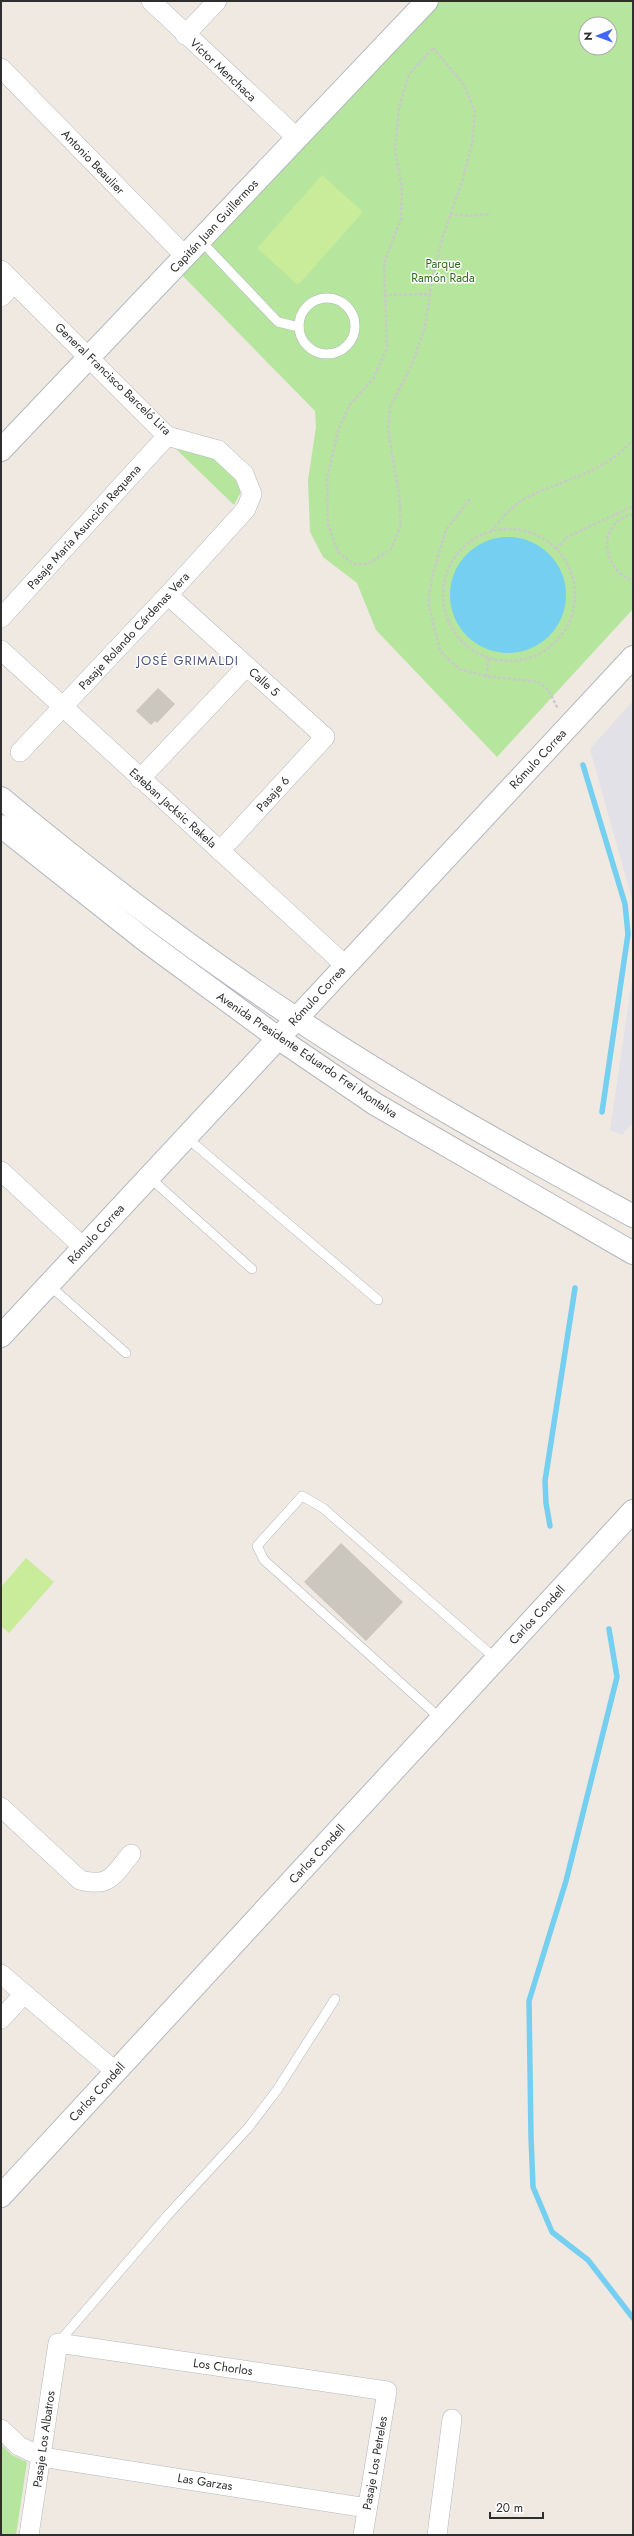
<svg xmlns="http://www.w3.org/2000/svg" width="634" height="2536" viewBox="0 0 634 2536" font-family="Jost,sans-serif">
<style>
.industrial{fill:#e3e1e8}
.green{fill:#b6e59e;fill-rule:evenodd}
.pitch{fill:#c9ec9a}
.water{fill:#75cff0}
.lines{fill:none;stroke-linecap:round;stroke-linejoin:round}
.stream{stroke:#75cff0;stroke-width:5.5}
.building{fill:#cbc7bf}
.lane-casing{stroke:#b4b7c1;stroke-width:10}
.street-casing{stroke:#b4b7c1;stroke-width:20}
.secondary-casing{stroke:#b4b7c1;stroke-width:24}
.path{stroke:#c9c9c9;stroke-width:2.5;stroke-dasharray:3 2;stroke-linecap:butt}
.lane{stroke:#fff;stroke-width:9}
.street{stroke:#fff;stroke-width:19}
.secondary{stroke:#fff;stroke-width:22}
.labels{text-anchor:middle;stroke-width:3;stroke-linejoin:round;paint-order:stroke}
.street-label{font-size:12px;fill:#2e2e2e;stroke:#fff}
.park-label{font-size:12px;fill:#2c6e1b;stroke:#fff}
.neighbourhood-label{font-size:13px;letter-spacing:1px;fill:#4d5680;stroke:#fff}
</style>
<rect width="100%" height="100%" fill="#efe9e1"/>
<!-- industrial -->
<g class="industrial">
<polygon points="633,701 633,903 590,749"/>
<polygon points="633,973 633,1122 622,1135 610,1130"/>
</g>
<!-- green -->
<g class="green">
<path d="M435 1H633V609L497 757 376 630 357 583 323 557 310 532 308 480 316 427 315 411 181 274ZM586 24H610V48H586Z"/>
<polygon points="175,448 212,456 243,488 234,505"/>
<polygon points="1,2444 12,2455 27,2462 16,2535 1,2535"/>
</g>
<!-- pitch -->
<g class="pitch">
<polygon points="322,175 363,212 298,285 257,248"/>
<polygon points="26,1558 54,1582 9,1633 1,1626 1,1587"/>
</g>
<!-- water -->
<circle class="water" cx="508" cy="595" r="58"/>
<g class="lines">
<!-- stream -->
<g class="stream">
<polyline points="583,765 625,904 628,934 602,1112"/>
<polyline points="550,1526 546,1503 545,1481 575,1288"/>
<polyline points="609,1629 617,1677 566,1881 529,2001 531,2137 533,2187 552,2232 588,2260 633,2318"/>
</g>
</g>
<!-- building -->
<g class="building">
<polygon points="158,688 175,704 157,723 155,721 151,725 136,711"/>
<polygon points="341,1543 403,1602 366,1641 304,1582"/>
</g>
<g class="lines">
<!-- lane casing -->
<g class="lane-casing">
<g id="lane">
<polyline points="200,240 278,322 299,327"/>
<circle cx="327" cy="326" r="28"/>
<polyline points="186,1137 378,1300"/>
<polyline points="149,1177 252,1269"/>
<polyline points="49,1285 126,1353"/>
<polyline points="441,1719 264,1560 257,1546 302,1496 323,1508 496,1659"/>
<polyline points="58,2343 167,2216 248,2128 277,2090 335,1999"/>
</g>
</g>
<!-- street casing -->
<g class="street-casing">
<g id="street">
<polyline points="151,1 297,138"/>
<polyline points="185,35 217,1"/>
<polyline points="1,68 185,256"/>
<polyline points="1,270 167,436 218,450 244,474 252,494 246,509 168,595 20,752"/>
<polyline points="1,297 14,283"/>
<polyline points="168,595 325,737 220,851"/>
<polyline points="1,618 167,436"/>
<polyline points="1,650 346,966"/>
<polyline points="140,779 246,667"/>
<polyline points="1,1171 83,1247"/>
<path d="M1 1807 80 1880C110 1888 113 1875 131 1854"/>
<polyline points="1,1974 116,2072"/>
<polyline points="1,2019 24,1994"/>
<polyline points="1,2429 19,2446 42,2457 367,2508"/>
<polyline points="29,2535 58,2343 387,2391 363,2535"/>
<polyline points="437,2535 452,2419"/>
</g>
</g>
<!-- secondary casing -->
<g class="secondary-casing">
<g id="secondary">
<polyline points="1,450 427,1"/>
<path d="M1 798C95 876 192 950 294 1017 403 1090 518 1153 633 1216"/>
<polyline points="1,826 146,941 278,1038 375,1104 633,1253"/>
<polyline points="1,1336 633,657"/>
<polyline points="1,2196 633,1511"/>
</g>
</g>
<!-- path -->
<g class="path">
<polygon points="433,48 464,85 475,112 472,144 462,182 443,236 432,279 425,327 412,364 390,407 388,429 400,501 400,527 391,549 368,564 354,564 338,552 328,524 327,479 338,431 350,404 373,379 387,348 384,263 401,219 402,189 395,150 399,108 409,74"/>
<polyline points="450,214 468,216 491,214"/>
<polyline points="384,295 430,294"/>
<polyline points="470,499 446,530 433,573 428,602 440,651 459,669 486,676 538,682 549,691 558,709"/>
<path d="M633 514C596 523 601 568 633 581"/>
<circle cx="509" cy="595" r="66"/>
<path d="M491 531C501 521 512 505 524 499 564 478 600 476 633 440"/>
<polyline points="556,549 567,537 633,506"/>
<polyline points="486,676 489,658"/>
</g>
<!-- lane -->
<use href="#lane" class="lane"/>
<!-- street -->
<use href="#street" class="street"/>
<!-- secondary -->
<use href="#secondary" class="secondary"/>
</g>
<g class="labels">
<!-- street labels -->
<g class="street-label">
<text transform="translate(223 70) rotate(43)" y="4">Víctor Menchaca</text>
<text transform="translate(93 162) rotate(46)" y="4">Antonio Beaulier</text>
<text transform="translate(214 226) rotate(-47)" y="4">Capitán Juan Guillermos</text>
<text transform="translate(113 379) rotate(44)" y="4">General Francisco Barceló Lira</text>
<text transform="translate(84 527) rotate(-48)" y="4">Pasaje María Asunción Requena</text>
<text transform="translate(134 631) rotate(-47)" y="4">Pasaje Rolando Cárdenas Vera</text>
<text transform="translate(264 682) rotate(42)" y="4">Calle 5</text>
<text transform="translate(538 759) rotate(-47)" y="4">Rómulo Correa</text>
<text transform="translate(273 794) rotate(-48)" y="4">Pasaje 6</text>
<text transform="translate(173 808) rotate(42)" y="4">Esteban Jacksic Rakela</text>
<text transform="translate(317 996) rotate(-47)" y="4">Rómulo Correa</text>
<text transform="translate(307 1055) rotate(34)" y="4">Avenida Presidente Eduardo Frei Montalva</text>
<text transform="translate(96 1234) rotate(-47)" y="4">Rómulo Correa</text>
<text transform="translate(537 1615) rotate(-47)" y="4">Carlos Condell</text>
<text transform="translate(317 1854) rotate(-47)" y="4">Carlos Condell</text>
<text transform="translate(97 2092) rotate(-47)" y="4">Carlos Condell</text>
<text transform="translate(223 2367) rotate(8)" y="4">Los Chorlos</text>
<text transform="translate(44 2439) rotate(-82)" y="4">Pasaje Los Albatros</text>
<text transform="translate(375 2463) rotate(-80)" y="4">Pasaje Los Petreles</text>
<text transform="translate(205 2482) rotate(9)" y="4">Las Garzas</text>
</g>
<!-- park labels -->
<g class="park-label">
<text x="443" y="268">Parque<tspan x="443" dy="14">Ramón Rada</tspan></text>
</g>
<!-- neighbourhood labels -->
<g class="neighbourhood-label">
<text x="188" y="665">JOSÉ GRIMALDI</text>
</g>
</g>
<!-- border -->
<rect width="634" height="2536" fill="none" stroke="#2e2e2e" stroke-width="4"/>
<!-- north arrow -->
<g transform="translate(598 36) rotate(269)"><circle r="19" fill="#ffffff" stroke="#ababab"/>
<path d="M0-3L7 15L0 10L-7 15Z" fill="#4264fb"/>
<text y="-6" font-size="11" font-weight="bold" text-anchor="middle" fill="#2e2e2e">N</text>
</g>
<!-- scale -->
<path d="M490 2512v6h53v-6" fill="none" stroke="#2e2e2e" stroke-width="2"/>
<text x="496" y="2512" font-size="12" fill="#2e2e2e" stroke="#ffffff" stroke-width="3" paint-order="stroke">20 m</text>
</svg>
